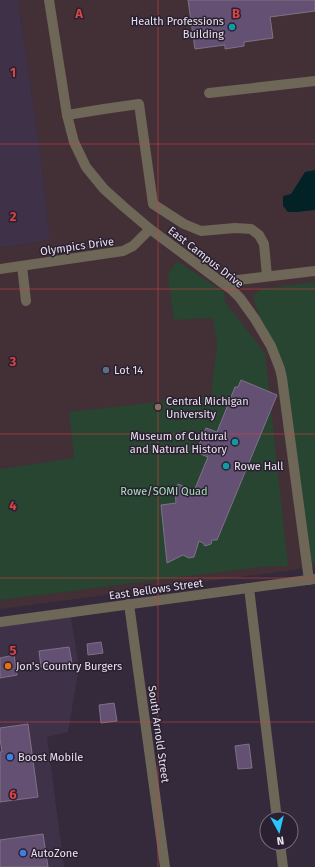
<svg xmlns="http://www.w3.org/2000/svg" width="315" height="867" viewBox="0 0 315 867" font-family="'Fira Sans',sans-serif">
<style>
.built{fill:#3f3248}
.education{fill:#433037}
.green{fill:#274530}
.water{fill:#032225}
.building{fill:#645072;stroke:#7e7287}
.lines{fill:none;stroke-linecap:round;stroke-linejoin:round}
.minor{stroke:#6e6656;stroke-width:10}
.grid{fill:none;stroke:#d94445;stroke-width:1;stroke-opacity:0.55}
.culture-dot{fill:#0f9aa8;stroke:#2a2031;stroke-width:1.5}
.service-dot{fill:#5c6f8a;stroke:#2a2031;stroke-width:1.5}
.education-dot{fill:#8d6e63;stroke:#2a2031;stroke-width:1.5}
.food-dot{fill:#e8710a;stroke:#2a2031;stroke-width:1.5}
.shop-dot{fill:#3f7fe0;stroke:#2a2031;stroke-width:1.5}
.labels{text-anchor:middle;stroke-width:3;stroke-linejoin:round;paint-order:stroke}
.poi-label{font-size:11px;fill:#e8e1ec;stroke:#2a2031;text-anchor:start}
.street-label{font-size:11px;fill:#e8e1ec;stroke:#2a2031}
.park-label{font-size:11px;fill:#a1e0b3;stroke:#2a2031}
.grid-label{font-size:13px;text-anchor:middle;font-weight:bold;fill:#d94445;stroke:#2a2031;stroke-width:3;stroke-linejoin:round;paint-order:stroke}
</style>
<rect width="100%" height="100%" fill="#342a3b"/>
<!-- built -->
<g class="built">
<polygon points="0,0 18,0 40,150 50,240 0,248"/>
<polygon points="70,612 79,667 68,732 47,737 64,867 0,867 0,622"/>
</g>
<!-- education -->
<polygon class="education" points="18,0 315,0 315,567 0,609 0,248 50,240 40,150"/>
<!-- green -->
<g class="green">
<polygon points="177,261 224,292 225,302 265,353 288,566 268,566 0,600 0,469 74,458 69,412 211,396 217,344 213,318 174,320 168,275"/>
<polygon points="315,282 315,563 308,564 284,394 253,296 261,289"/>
</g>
<!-- water -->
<polygon class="water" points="315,170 315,210 297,212 288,212 283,206 283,196 291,194 305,172"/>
<!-- building -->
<g class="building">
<polygon points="188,0 315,0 315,11 270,17 273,38 244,42 244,46 225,49 225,45 195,49"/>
<polygon points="241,380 277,395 217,540 212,540 211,544 205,546 203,543 199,541 194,557 189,558 183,555 167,563 161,505 176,503 175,488 178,484 194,491 208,457 196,452 206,428 217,432 235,387 238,387"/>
<polygon points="101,642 103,653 88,655 87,644"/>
<polygon points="69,647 72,663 41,667 39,651"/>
<polygon points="14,655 17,675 0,678 0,658"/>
<polygon points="114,703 117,721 101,723 99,705"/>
<polygon points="28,724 38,797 0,802 0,752 2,752 0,738 0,728"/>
<polygon points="249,744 252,768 238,769 235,746"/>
<polygon points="43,834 48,867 0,867 0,840"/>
</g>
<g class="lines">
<!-- minor -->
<g class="minor">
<polyline points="49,0 67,115 74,142 86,167 104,189 124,207 150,229 221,282 232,290 240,298 255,319 271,346 280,369 282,378 309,580"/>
<polyline points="209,93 315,81"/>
<polyline points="67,115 104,109 139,104 153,204 184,224 201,231 235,228 251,229 259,235 264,244 267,276"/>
<polyline points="22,266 26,301"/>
<polyline points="0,269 123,251 133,246 150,229"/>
<polyline points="221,282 315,271"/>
<polyline points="249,588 277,819"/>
<polyline points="129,604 165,867"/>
<polyline points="0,622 315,579"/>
<polyline points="280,843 283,867"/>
</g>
</g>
<!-- grid -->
<path class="grid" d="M158 0V867M0 144H315M0 289H315M0 434H315M0 578H315M0 722H315"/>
<!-- markers -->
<g class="culture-dot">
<circle cx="232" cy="27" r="4"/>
<circle cx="235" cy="442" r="4"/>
<circle cx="226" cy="466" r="4"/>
</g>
<circle class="service-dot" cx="106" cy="370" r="4"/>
<circle class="education-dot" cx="158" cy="407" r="4"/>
<circle class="food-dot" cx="8" cy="666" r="4"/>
<g class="shop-dot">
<circle cx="10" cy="757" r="4"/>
<circle cx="23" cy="853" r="4"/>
</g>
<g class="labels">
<!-- poi labels -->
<g class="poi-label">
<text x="224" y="25" text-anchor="end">Health Professions<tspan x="224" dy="13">Building</tspan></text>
<text x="114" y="374">Lot 14</text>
<text x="166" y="405">Central Michigan<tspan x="166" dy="13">University</tspan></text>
<text x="227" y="440" text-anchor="end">Museum of Cultural<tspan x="227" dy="13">and Natural History</tspan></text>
<text x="234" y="470">Rowe Hall</text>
<text x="16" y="670">Jon's Country Burgers</text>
<text x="18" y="761">Boost Mobile</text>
<text x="31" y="857">AutoZone</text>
</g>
<!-- street labels -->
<g class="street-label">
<text transform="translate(77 246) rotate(-8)" y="4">Olympics Drive</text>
<text transform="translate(206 257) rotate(38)" y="4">East Campus Drive</text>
<text transform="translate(156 589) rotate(-8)" y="4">East Bellows Street</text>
<text transform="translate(159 734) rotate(82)" y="4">South Arnold Street</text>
</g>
<!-- park labels -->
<g class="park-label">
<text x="164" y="495">Rowe/SOMI Quad</text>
</g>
</g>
<g class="grid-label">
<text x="79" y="18">A</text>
<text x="236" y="18">B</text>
<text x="13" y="77">1</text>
<text x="13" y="221">2</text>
<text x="13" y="366">3</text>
<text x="13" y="510">4</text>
<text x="13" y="655">5</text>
<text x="13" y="799">6</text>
</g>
<!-- north arrow -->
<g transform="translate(279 831) rotate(172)"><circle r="19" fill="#2a2031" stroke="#766d7c"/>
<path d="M0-3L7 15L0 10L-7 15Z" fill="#28c8ff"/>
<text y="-6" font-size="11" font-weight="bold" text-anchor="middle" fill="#e8e1ec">N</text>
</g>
</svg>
